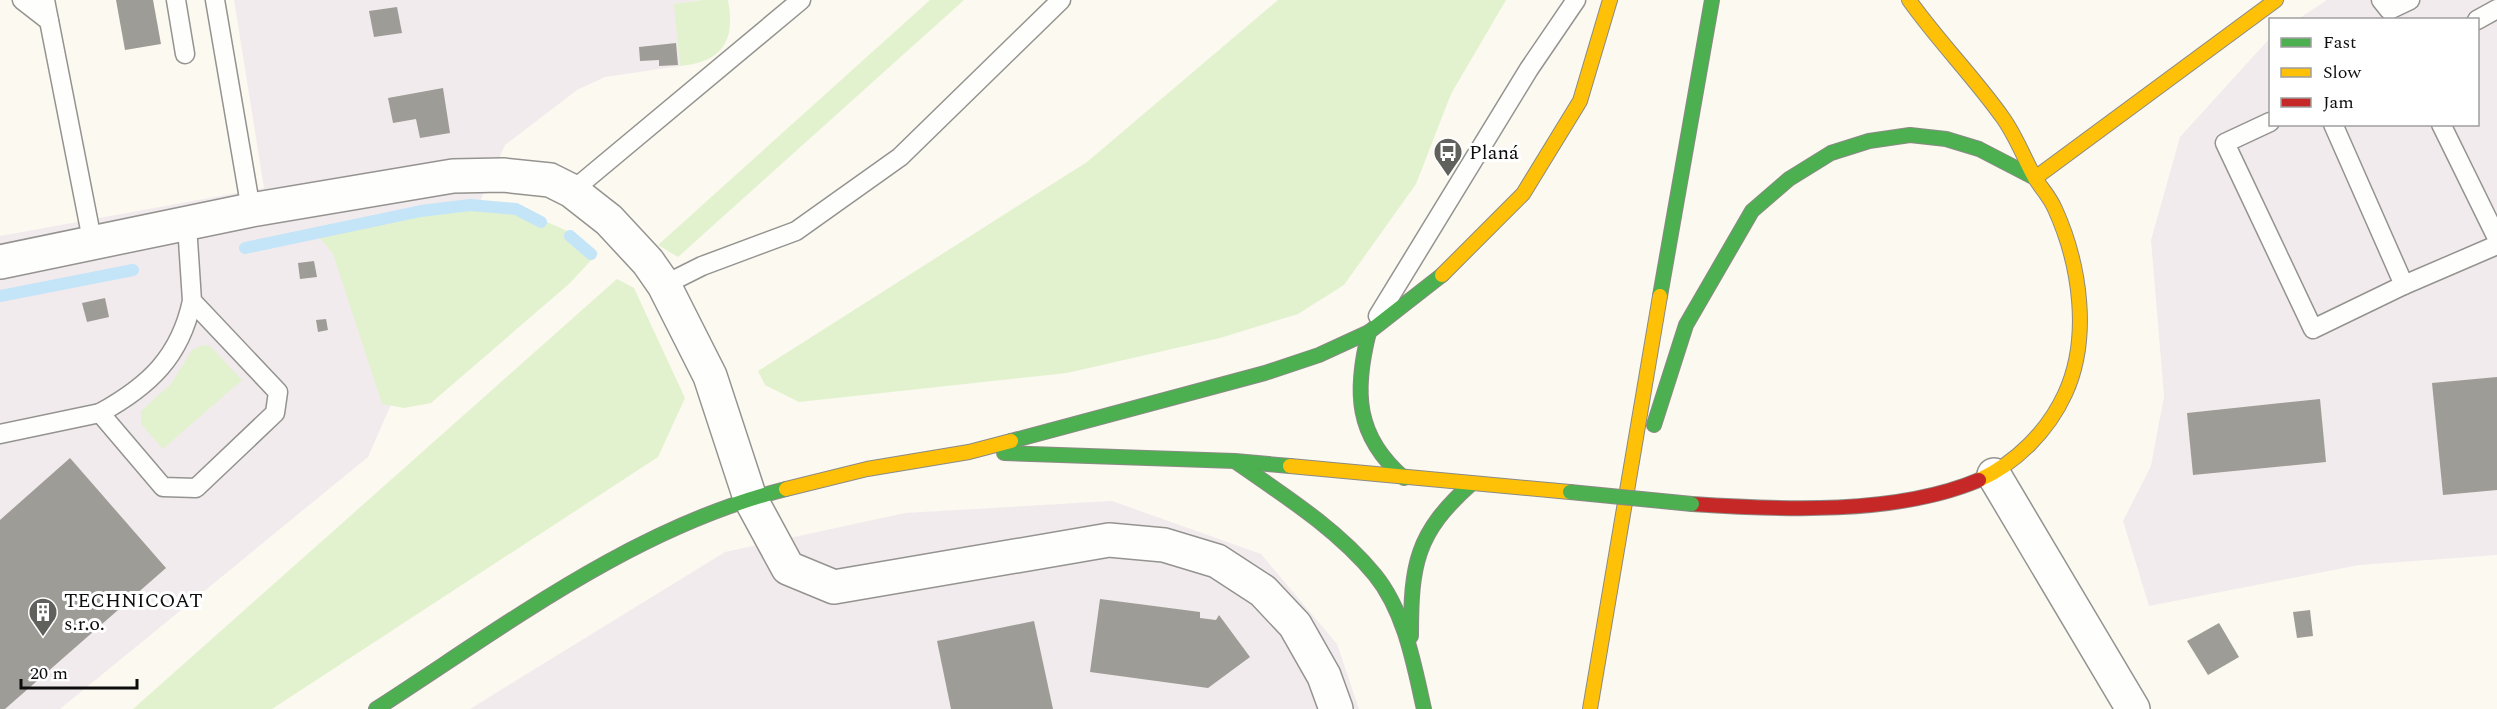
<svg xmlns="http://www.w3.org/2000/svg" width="2497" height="709" viewBox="0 0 2497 709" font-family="Spectral,serif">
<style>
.industrial{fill:#f2ebee}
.green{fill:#e3f2ce}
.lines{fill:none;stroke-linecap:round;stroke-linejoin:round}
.stream{stroke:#c4e4f8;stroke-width:12}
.building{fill:#9e9c96}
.lane-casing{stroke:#94938f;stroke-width:21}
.street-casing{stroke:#94938f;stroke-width:36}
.fast-casing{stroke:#8b8a86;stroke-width:16}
.slow-casing{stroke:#8b8a86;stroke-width:16}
.jam-casing{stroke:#8b8a86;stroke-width:16}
.lane{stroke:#fefefd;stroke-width:18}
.street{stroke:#fefefd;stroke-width:33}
.fast{stroke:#4caf50;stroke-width:14}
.slow{stroke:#ffc107;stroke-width:14}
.jam{stroke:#c62828;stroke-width:14}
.fast-bridge-casing{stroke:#8b8a86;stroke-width:16;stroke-linecap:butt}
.fast-bridge{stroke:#4caf50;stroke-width:14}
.labels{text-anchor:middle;stroke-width:6;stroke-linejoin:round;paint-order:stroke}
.poi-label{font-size:20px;fill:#0d0d0d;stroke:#fff;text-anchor:start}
</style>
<rect width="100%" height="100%" fill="#fbf9f0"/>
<!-- industrial -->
<g class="industrial">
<polygon points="234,0 703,0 675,4 680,66 605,77 577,90 505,145 368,457 60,709 0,709 0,236 264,188"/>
<polygon points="2327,0 2497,0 2497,555 2359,565 2149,606 2123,521 2151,466 2164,396 2151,240 2180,137 2270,38 2270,124 2478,124 2478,20 2298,19"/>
<polygon points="1112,501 1261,554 1337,644 1359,709 470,709 725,552 905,513"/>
</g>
<!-- green -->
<g class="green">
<path d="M703 0H728C736 41 722 62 680 66L674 4Z"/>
<polygon points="930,0 964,0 678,257 658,245"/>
<polygon points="1278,0 1506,0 1451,94 1416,184 1344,285 1298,314 1220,338 1067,373 799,402 765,385 758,371 1087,162"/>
<path d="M487 206C527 215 568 224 598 253L569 284 431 403 404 408 382 404 333 254 318 236 439 212Z"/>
<polygon points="617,279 634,288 685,398 658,457 272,709 133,709"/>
<polygon points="203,345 210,346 242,380 163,449 141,424 141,411 171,384 192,350"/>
</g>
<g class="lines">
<!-- stream -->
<g class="stream">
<polyline points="570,236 591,254"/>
<polyline points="245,248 421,211 470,205 516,209 541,222"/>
<polyline points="0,296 133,270"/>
</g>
</g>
<!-- building -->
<g class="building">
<polygon points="116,0 153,0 161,44 125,50"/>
<polygon points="397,7 402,33 374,37 369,11"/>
<polygon points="676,43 678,65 659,66 659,60 640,61 639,47"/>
<polygon points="443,88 450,133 420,138 416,119 393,123 388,98"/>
<polygon points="314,261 317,277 300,279 298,263"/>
<polygon points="105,298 109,317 87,322 82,303"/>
<polygon points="326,319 328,330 318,332 316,320"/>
<polygon points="2497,377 2497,490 2443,495 2432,383"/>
<polygon points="2320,399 2326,462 2193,475 2187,413"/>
<polygon points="70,458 166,568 5,709 0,709 0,520"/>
<polygon points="1100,599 1200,612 1200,618 1216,620 1219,615 1250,657 1208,688 1090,672"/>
<polygon points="2310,610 2313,636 2297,638 2293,612"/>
<polygon points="1034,621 1053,709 951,709 937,641"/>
<polygon points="2219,623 2239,657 2208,675 2187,641"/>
</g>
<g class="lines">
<!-- lane casing -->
<g class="lane-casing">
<g id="lane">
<polyline points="22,0 49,21"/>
<polyline points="45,0 93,245"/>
<polyline points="176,0 185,54"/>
<polyline points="215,0 251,210"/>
<polyline points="2381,0 2389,10 2410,0"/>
<polyline points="2477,20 2497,9"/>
<polyline points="2270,122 2225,143 2313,329 2404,285"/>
<polyline points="2333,124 2404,285 2497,245"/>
<polyline points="2441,124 2497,238"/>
<polyline points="572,191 801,0"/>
<path d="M187 225 192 301 278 392 275 413 196 488 163 487 100 413C149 386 180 357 192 301"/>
<polyline points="664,285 702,266 796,231 900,157 1061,0"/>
<polyline points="1378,316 1529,69 1576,0"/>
<polyline points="0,434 100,413"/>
</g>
</g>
<!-- street casing -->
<g class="street-casing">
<g id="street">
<polyline points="0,262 251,210 453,176 503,175 550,180 572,191 609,220 648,262 664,285 710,376 750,498 788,568 834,587 1109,540 1164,545 1217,561 1263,591 1295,625 1324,676 1336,709"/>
<polyline points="1994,475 2133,709"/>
</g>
</g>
<!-- fast casing -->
<g class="fast-casing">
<g id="fast">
<polyline points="1660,296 1712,0"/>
<path d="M1369 332C1354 391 1355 436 1404 478"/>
<polyline points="1654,425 1686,325 1752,211 1789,179 1831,153 1869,141 1910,135 1946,139 1979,149 2035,178"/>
<polyline points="1011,441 1265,373 1319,355 1369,332 1442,275"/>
<polyline points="1004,453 1235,461 1290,466"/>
<path d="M1236 462C1285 496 1337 529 1375 575 1405 612 1414 665 1424 709"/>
<path d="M1411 636C1411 564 1416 533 1471 484"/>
<path d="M376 709C505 626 634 527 786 489"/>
</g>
</g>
<!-- slow casing -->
<g class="slow-casing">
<g id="slow">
<path d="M1909 0C1938 41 1974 77 2003 118 2016 136 2024 158 2035 178 2041 188 2050 197 2055 209 2080 264 2091 338 2065 394 2048 431 2016 463 1979 480"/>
<polyline points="2035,178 2276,0"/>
<polyline points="1442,275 1523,194 1580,101 1610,0"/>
<polyline points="1290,466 1570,492"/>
<polyline points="786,489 867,469 969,452 1011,441"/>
<polyline points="1590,709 1660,296"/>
</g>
</g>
<!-- jam casing -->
<g class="jam-casing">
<path id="jam" d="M1692 504C1782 510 1896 515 1979 480"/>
</g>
<!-- lane -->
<use href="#lane" class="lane"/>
<!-- street -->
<use href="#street" class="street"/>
<!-- fast -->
<use href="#fast" class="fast"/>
<!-- slow -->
<use href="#slow" class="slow"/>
<!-- jam -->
<use href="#jam" class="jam"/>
<!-- fast-bridge casing -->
<g class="fast-bridge-casing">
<polyline id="fast-bridge" points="1570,492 1692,504"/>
</g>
<!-- fast-bridge -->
<use href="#fast-bridge" class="fast-bridge"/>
</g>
<!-- icons -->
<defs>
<g id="bus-pin" transform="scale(1.5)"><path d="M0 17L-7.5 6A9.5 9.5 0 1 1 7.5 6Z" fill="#60605c" stroke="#fff"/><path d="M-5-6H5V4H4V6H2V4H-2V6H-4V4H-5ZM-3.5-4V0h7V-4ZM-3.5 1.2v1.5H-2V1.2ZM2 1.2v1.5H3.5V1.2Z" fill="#fff"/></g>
<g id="building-pin" transform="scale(1.5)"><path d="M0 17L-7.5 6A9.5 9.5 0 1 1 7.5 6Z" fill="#60605c" stroke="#fff"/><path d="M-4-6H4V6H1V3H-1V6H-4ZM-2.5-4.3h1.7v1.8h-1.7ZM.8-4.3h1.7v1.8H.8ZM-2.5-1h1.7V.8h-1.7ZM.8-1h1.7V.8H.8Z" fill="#fff"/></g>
</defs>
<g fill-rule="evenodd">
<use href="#bus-pin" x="1448" y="152"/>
<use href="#building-pin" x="43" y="612"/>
</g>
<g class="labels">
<!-- poi labels -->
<g class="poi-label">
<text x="1469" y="159">Planá</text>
<text x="64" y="607">TECHNICOAT<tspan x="64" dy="23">s.r.o.</tspan></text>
</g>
</g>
<!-- legend -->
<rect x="2269" y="18" width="210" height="108" fill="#ffffff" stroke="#9e9e9e" stroke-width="1.5"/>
<rect x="2281" y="38" width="30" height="9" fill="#4caf50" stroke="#9e9e9e" stroke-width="1.5"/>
<text x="2323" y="48" font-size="18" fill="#0d0d0d">Fast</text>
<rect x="2281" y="68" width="30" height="9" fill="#ffc107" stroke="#9e9e9e" stroke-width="1.5"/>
<text x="2323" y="78" font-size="18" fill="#0d0d0d">Slow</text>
<rect x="2281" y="98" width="30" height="9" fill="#c62828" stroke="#9e9e9e" stroke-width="1.5"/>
<text x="2323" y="108" font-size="18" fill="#0d0d0d">Jam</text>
<!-- scale -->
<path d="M21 679v9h116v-9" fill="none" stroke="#0d0d0d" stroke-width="3"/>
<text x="30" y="679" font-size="18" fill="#0d0d0d" stroke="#ffffff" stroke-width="4.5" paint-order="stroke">20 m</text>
</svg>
